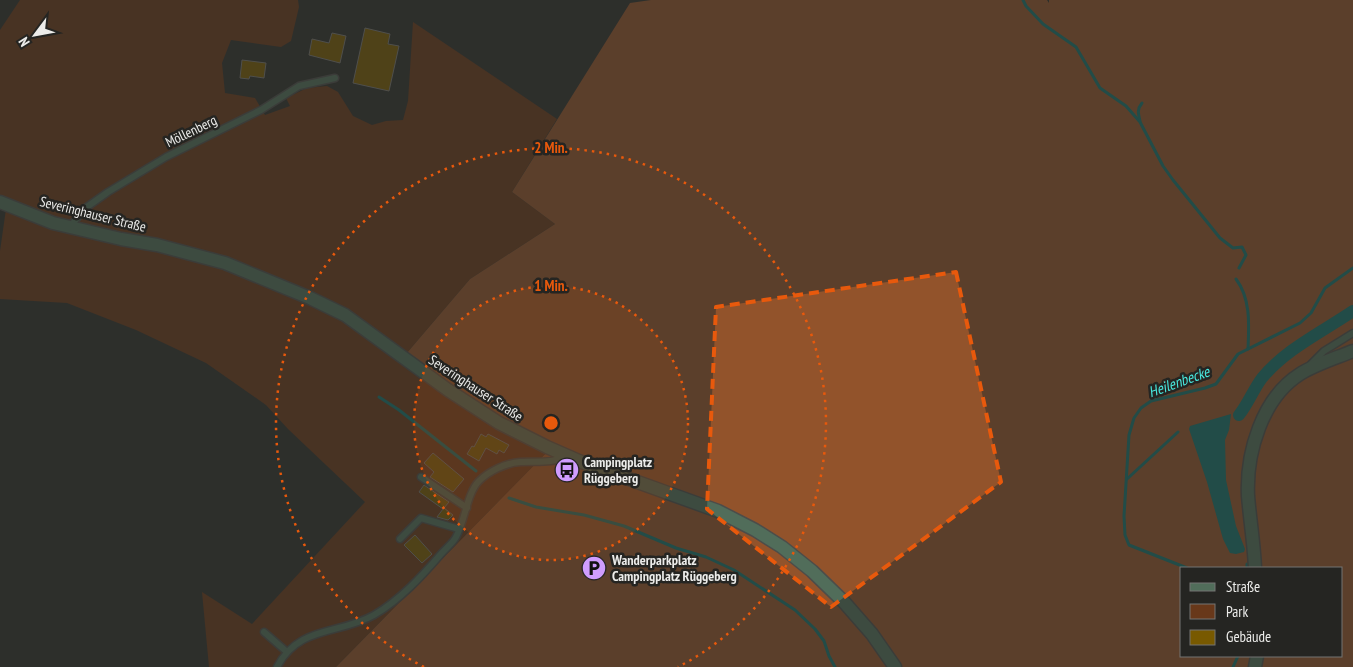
<svg xmlns="http://www.w3.org/2000/svg" width="1353" height="667" viewBox="0 0 1353 667" font-family="'PT Sans Narrow',sans-serif">
<style>
.green{fill:#68381a}
.forest{fill:#92532b;fill-rule:evenodd}
.water{fill:#146f6a}
.lines{fill:none;stroke-linecap:round;stroke-linejoin:round}
.stream{stroke:#146f6a;stroke-width:3}
.canal{stroke:#146f6a;stroke-width:12}
.building{fill:#785900;stroke:#777572}
.service-casing{stroke:#4c4d4a;stroke-width:9}
.minor-casing{stroke:#4c4d4a;stroke-width:15}
.service{stroke:#516d5a;stroke-width:6}
.minor{stroke:#516d5a;stroke-width:12}
.marked{fill:none;stroke:#e8590c;stroke-width:4;stroke-dasharray:10 6;stroke-linejoin:round}
.ring{fill:none;stroke:#e8590c;stroke-width:2.5;stroke-dasharray:2.5 5}
.labels{text-anchor:middle;stroke-width:5;stroke-linejoin:round;paint-order:stroke}
.street-label{font-size:14px;fill:#ececea;stroke:#252522}
.poi-label{font-size:14px;font-weight:bold;fill:#ececea;stroke:#252522;text-anchor:start}
.water-label{font-size:15px;font-style:italic;fill:#49e9df;stroke:#252522}
.centre{fill:#e8590c;stroke:#252522;stroke-width:2.5}
.ring-label{font-size:15px;text-anchor:middle;font-weight:bold;fill:#e8590c;stroke:#252522;stroke-width:5;stroke-linejoin:round;paint-order:stroke}
</style>
<rect width="100%" height="100%" fill="#2e2f2c"/>
<!-- green -->
<g class="green">
<polygon points="20,0 298,0 299,7 291,41 281,47 231,40 222,63 225,93 255,98 265,115 290,106 286,98 307,88 327,86 338,92 353,116 372,125 386,121 403,120 408,101 413,22 557,119 512,192 555,224 470,279 406,354 289,284 64,221 0,197 0,30"/>
<polygon points="6,209 128,244 218,265 344,320 411,372 449,398 515,439 546,453 336,667 209,667 202,592 252,624 365,502 288,429 266,405 206,363 136,330 67,303 0,299 0,251"/>
</g>
<!-- forest -->
<path class="forest" d="M651 0H1047L1049 3V0H1353V667H336L554 445 503 419 406 354 470 279 555 224 512 192 630 3ZM1182 568H1342V656H1182Z"/>
<!-- water -->
<polygon class="water" points="1231,414 1229,430 1225,440 1226,480 1236,526 1245,549 1244,552 1236,554 1230,553 1223,539 1207,482 1189,429 1190,426"/>
<g class="lines">
<!-- stream -->
<g class="stream">
<polyline points="1023,0 1026,6 1043,24 1076,47 1100,88 1126,106 1140,122 1163,166 1173,180 1220,238 1233,248 1242,247 1246,255 1239,268"/>
<path d="M1140 121C1138 113 1137 109 1142 103"/>
<path d="M1236 279C1251 299 1249 325 1248 349"/>
<polyline points="379,397 399,410 476,471"/>
<polyline points="1127,479 1178,432"/>
<polyline points="509,498 536,507 584,515 624,526 676,548 706,557 734,570 795,610 815,629 824,641 829,656 835,667"/>
<polyline points="1187,568 1129,545 1125,535 1124,516 1129,435 1134,418 1141,408 1151,401 1205,388 1216,384 1238,354 1300,323 1311,313 1325,288 1353,268"/>
<polyline points="1247,568 1247,564"/>
<polyline points="1233,667 1238,656"/>
</g>
<!-- canal -->
<path class="canal" d="M1239 415C1248 404 1253 390 1262 378 1286 349 1322 332 1353 311"/>
</g>
<!-- building -->
<g class="building">
<polygon points="365,28 390,34 388,44 399,46 389,91 353,83"/>
<polygon points="332,33 346,36 340,63 309,55 312,39 329,43"/>
<polygon points="242,60 266,63 264,78 250,76 249,79 240,78"/>
<polygon points="481,434 486,437 488,434 509,445 504,453 499,450 497,454 486,448 479,461 467,454 472,446 474,447"/>
<polygon points="433,453 464,479 453,492 430,477 434,472 424,463"/>
<polygon points="424,485 449,502 444,508 453,515 448,520 437,517 443,509 419,492"/>
<polygon points="415,535 432,554 422,563 404,545"/>
</g>
<g class="lines">
<!-- service casing -->
<g class="service-casing">
<g id="service">
<polyline points="70,227 84,209 108,192 166,157 261,110 299,86 335,78"/>
<polyline points="1311,364 1324,351 1353,333"/>
<polyline points="421,477 467,508"/>
<polyline points="400,539 421,518 459,529"/>
<polyline points="264,632 287,652"/>
<path d="M277 667C299 625 339 635 374 615 400 600 422 576 441 554 446 548 453 543 456 537 465 521 467 493 479 481 489 471 506 463 520 462 537 461 552 464 568 456"/>
</g>
</g>
<!-- minor casing -->
<g class="minor-casing">
<g id="minor">
<polyline points="0,202 53,223 121,239 157,245 225,263 310,298 345,315 448,390 499,423 547,447 579,461 718,511 755,530 782,547 812,571 844,602 872,634 895,667"/>
<path d="M1255 568C1254 544 1250 520 1248 496 1246 453 1262 398 1300 374 1316 364 1336 358 1353 351"/>
<polyline points="1255,667 1257,656"/>
</g>
</g>
<!-- service -->
<use href="#service" class="service"/>
<!-- minor -->
<use href="#minor" class="minor"/>
</g>
<!-- marked area -->
<path d="M0 0H1353V667H0ZM956 272 1001 482 831 607 707 509 716 307Z" fill="#2e2f2c" fill-opacity=".55" fill-rule="evenodd"/>
<path class="marked" d="M956 272 1001 482 831 607 707 509 716 307Z"/>
<!-- distance rings -->
<circle cx="551" cy="423" r="137" fill="#e8590c" fill-opacity=".12"/>
<g class="ring">
<circle cx="551" cy="423" r="137"/>
<path d="M424 667A275 275 0 1 1 678 667"/>
</g>
<!-- icons -->
<defs>
<g id="bus-disc" transform="scale(1.25)"><circle r="9.5" fill="#d09dfe" stroke="#252522"/><path d="M-5-6H5V4H4V6H2V4H-2V6H-4V4H-5ZM-3.5-4V0h7V-4ZM-3.5 1.2v1.5H-2V1.2ZM2 1.2v1.5H3.5V1.2Z" fill="#111"/></g>
<g id="parking-disc" transform="scale(1.25)"><circle r="9.5" fill="#d09dfe" stroke="#252522"/><path d="M-3.5-5.5H1a3.5 3.5 0 0 1 0 7H-1V5.5H-3.5ZM-1-3.4V-.6H.8a1.4 1.4 0 0 0 0-2.8Z" fill="#111"/></g>
</defs>
<g fill-rule="evenodd">
<use href="#bus-disc" x="567" y="470"/>
<use href="#parking-disc" x="594" y="568"/>
</g>
<g class="labels">
<!-- street labels -->
<g class="street-label">
<text transform="translate(191 131) rotate(-26)" y="5">Möllenberg</text>
<text transform="translate(93 214) rotate(14)" y="5">Severinghauser Straße</text>
<text transform="translate(476 388) rotate(33)" y="5">Severinghauser Straße</text>
</g>
<!-- poi labels -->
<g class="poi-label">
<text x="584" y="467">Campingplatz<tspan x="584" dy="16">Rüggeberg</tspan></text>
<text x="612" y="565">Wanderparkplatz<tspan x="612" dy="16">Campingplatz Rüggeberg</tspan></text>
</g>
<!-- water labels -->
<g class="water-label">
<text transform="translate(1179 382) rotate(-20)" y="5">Heilenbecke</text>
</g>
</g>
<circle cx="551" cy="423" r="8" class="centre"/>
<g class="ring-label">
<text x="551" y="153">2 Min.</text>
<text x="551" y="291">1 Min.</text>
</g>
<!-- legend -->
<rect x="1180" y="567" width="162" height="90" fill="#252522" stroke="#757572"/>
<rect x="1190" y="583" width="25" height="8" fill="#516d5a" stroke="#757572"/>
<text x="1226" y="592" font-size="15" fill="#ececea">Straße</text>
<rect x="1190" y="604" width="25" height="15" fill="#68381a" stroke="#757572"/>
<text x="1226" y="617" font-size="15" fill="#ececea">Park</text>
<rect x="1190" y="630" width="25" height="15" fill="#785900" stroke="#757572"/>
<text x="1226" y="642" font-size="15" fill="#ececea">Gebäude</text>
<!-- north arrow -->
<g transform="translate(35 35) rotate(238)" stroke="#252522" stroke-width="4" paint-order="stroke">
<path d="M0-4L9 19L0 12L-9 19Z" fill="#ececea"/>
<text y="-8" font-size="14" font-weight="bold" text-anchor="middle" fill="#ececea">N</text>
</g>
</svg>
